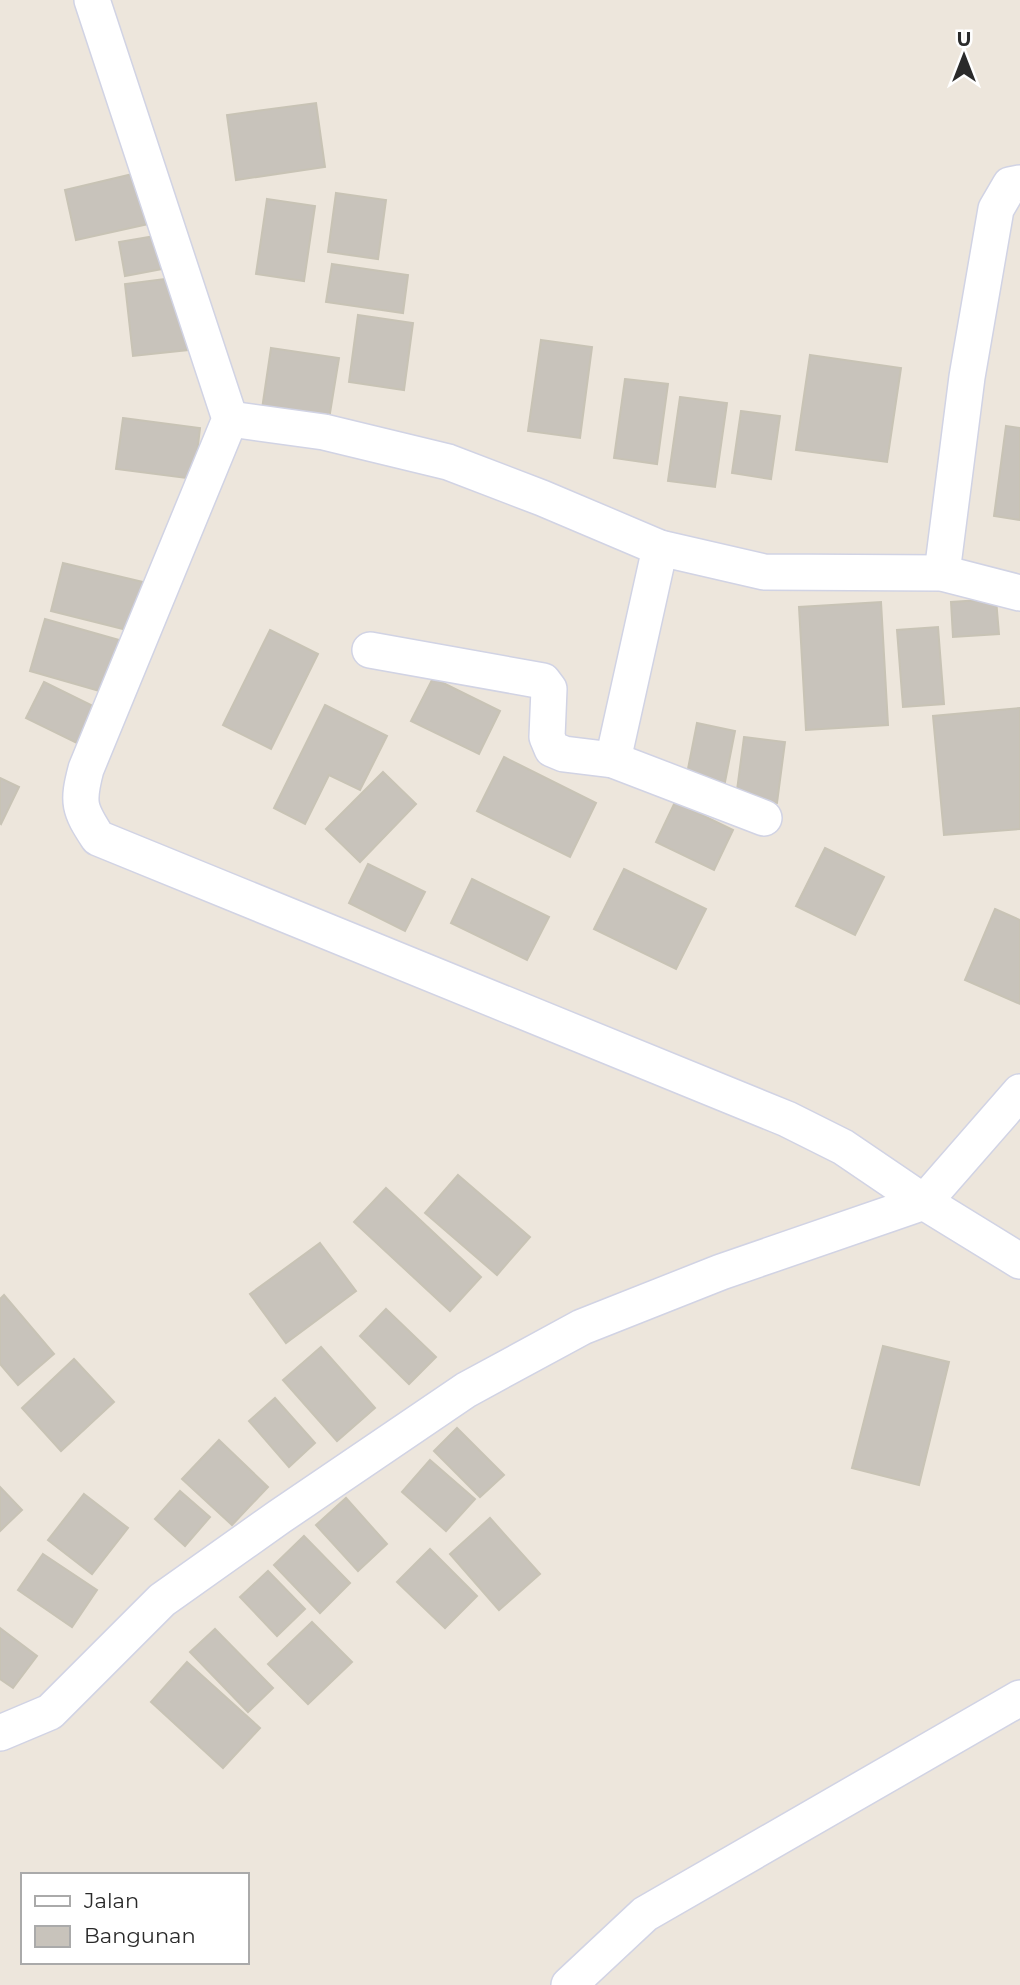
<svg xmlns="http://www.w3.org/2000/svg" width="1020" height="1985" viewBox="0 0 1020 1985" font-family="Montserrat,sans-serif">
<style>
.building{fill:#c8c3bb;stroke:#c8c3b5;stroke-width:2}
.lines{fill:none;stroke-linecap:round;stroke-linejoin:round}
.street-casing{stroke:#d1d3e4;stroke-width:38}
.street{stroke:#fff;stroke-width:35}
</style>
<rect width="100%" height="100%" fill="#ede6dc"/>
<!-- building -->
<g class="building">
<polygon points="316,103 325,167 236,180 227,115"/>
<polygon points="141,172 153,223 76,240 65,190"/>
<polygon points="336,193 386,200 378,259 328,252"/>
<polygon points="267,199 315,206 304,281 256,274"/>
<polygon points="167,234 173,267 125,276 119,242"/>
<polygon points="332,264 408,275 403,313 326,302"/>
<polygon points="180,277 188,350 133,356 125,284"/>
<polygon points="358,315 413,323 404,390 349,382"/>
<polygon points="541,340 592,347 580,438 528,431"/>
<polygon points="271,348 339,358 329,419 262,409"/>
<polygon points="810,355 901,368 887,462 796,450"/>
<polygon points="625,379 668,384 657,464 614,458"/>
<polygon points="680,397 727,403 715,487 668,481"/>
<polygon points="741,411 780,416 771,479 732,473"/>
<polygon points="123,418 200,428 194,479 116,469"/>
<polygon points="1006,426 1020,428 1020,520 994,516"/>
<polygon points="63,563 143,582 131,631 51,611"/>
<polygon points="996,599 999,634 953,637 951,602"/>
<polygon points="881,602 888,725 806,730 799,607"/>
<polygon points="45,619 126,642 110,694 30,671"/>
<polygon points="938,627 944,704 903,707 897,630"/>
<polygon points="270,630 318,654 271,749 223,725"/>
<polygon points="433,678 500,711 479,754 411,721"/>
<polygon points="44,682 103,711 85,747 26,718"/>
<polygon points="325,705 387,736 360,790 329,775 305,824 274,808"/>
<polygon points="1020,708 1020,829 944,835 933,716"/>
<polygon points="697,723 735,731 724,787 686,779"/>
<polygon points="744,737 785,742 777,803 736,798"/>
<polygon points="504,757 596,803 570,857 477,811"/>
<polygon points="383,772 416,804 360,862 326,829"/>
<polygon points="0,778 19,787 1,824 0,823"/>
<polygon points="675,802 733,830 714,870 656,842"/>
<polygon points="825,848 884,877 855,935 796,906"/>
<polygon points="368,864 425,892 405,931 349,903"/>
<polygon points="624,869 706,909 676,969 594,929"/>
<polygon points="472,879 549,917 527,960 451,923"/>
<polygon points="995,909 1020,920 1020,1004 965,980"/>
<polygon points="458,1175 530,1237 497,1275 425,1213"/>
<polygon points="386,1188 481,1277 450,1311 354,1222"/>
<polygon points="320,1243 356,1291 286,1343 250,1294"/>
<polygon points="4,1295 54,1354 18,1385 0,1364 0,1299"/>
<polygon points="386,1309 436,1357 409,1384 360,1336"/>
<polygon points="883,1346 949,1362 919,1485 852,1468"/>
<polygon points="321,1347 375,1408 337,1441 283,1380"/>
<polygon points="74,1359 114,1402 61,1451 22,1408"/>
<polygon points="275,1398 315,1443 289,1467 249,1421"/>
<polygon points="457,1428 504,1475 480,1497 434,1451"/>
<polygon points="219,1440 268,1487 232,1525 182,1479"/>
<polygon points="430,1460 475,1499 446,1531 402,1492"/>
<polygon points="0,1487 22,1510 0,1531"/>
<polygon points="180,1491 210,1517 185,1546 155,1519"/>
<polygon points="84,1494 128,1528 92,1574 48,1540"/>
<polygon points="346,1498 387,1544 358,1571 316,1525"/>
<polygon points="490,1518 540,1574 499,1610 450,1554"/>
<polygon points="304,1536 350,1583 320,1613 274,1565"/>
<polygon points="430,1549 477,1596 445,1628 397,1582"/>
<polygon points="43,1554 97,1590 72,1627 18,1590"/>
<polygon points="268,1571 305,1609 277,1636 240,1597"/>
<polygon points="312,1622 352,1662 308,1704 268,1664"/>
<polygon points="0,1628 37,1656 13,1688 0,1679"/>
<polygon points="215,1629 273,1688 248,1712 190,1652"/>
<polygon points="187,1662 260,1728 223,1768 151,1702"/>
</g>
<g class="lines">
<!-- street casing -->
<g class="street-casing">
<g id="street">
<path d="M92 0 230 419 86 769C77 803 79 809 98 838L787 1119 843 1147 924 1202 1020 1261"/>
<polyline points="230,419 324,432 448,462 542,498 660,548 764,572 942,573 1020,593"/>
<polyline points="942,573 967,377 996,209 1010,185 1020,183"/>
<polyline points="370,650 543,681 549,689 547,737 552,749 564,754 613,760 764,818"/>
<polyline points="613,760 660,548"/>
<polyline points="0,1733 50,1712 162,1600 279,1517 466,1390 582,1327 721,1272 924,1202 1020,1092"/>
<polyline points="569,1985 645,1914 1020,1698"/>
</g>
</g>
<!-- street -->
<use href="#street" class="street"/>
</g>
<!-- legend -->
<rect x="21" y="1873" width="228" height="91" fill="#ffffff" stroke="#aaaaaa" stroke-width="2"/>
<rect x="35" y="1896" width="35" height="10" fill="#ffffff" stroke="#aaaaaa" stroke-width="2"/>
<text x="84" y="1908" font-size="21" fill="#2a2a2a">Jalan</text>
<rect x="35" y="1926" width="35" height="21" fill="#c8c3bb" stroke="#aaaaaa" stroke-width="2"/>
<text x="84" y="1943" font-size="21" fill="#2a2a2a">Bangunan</text>
<!-- north arrow -->
<g transform="translate(964 56)" stroke="#ffffff" stroke-width="5" paint-order="stroke">
<path d="M0-5L12 26L0 18L-12 26Z" fill="#2a2a2a"/>
<text y="-10" font-size="19" font-weight="bold" text-anchor="middle" fill="#2a2a2a">U</text>
</g>
</svg>
